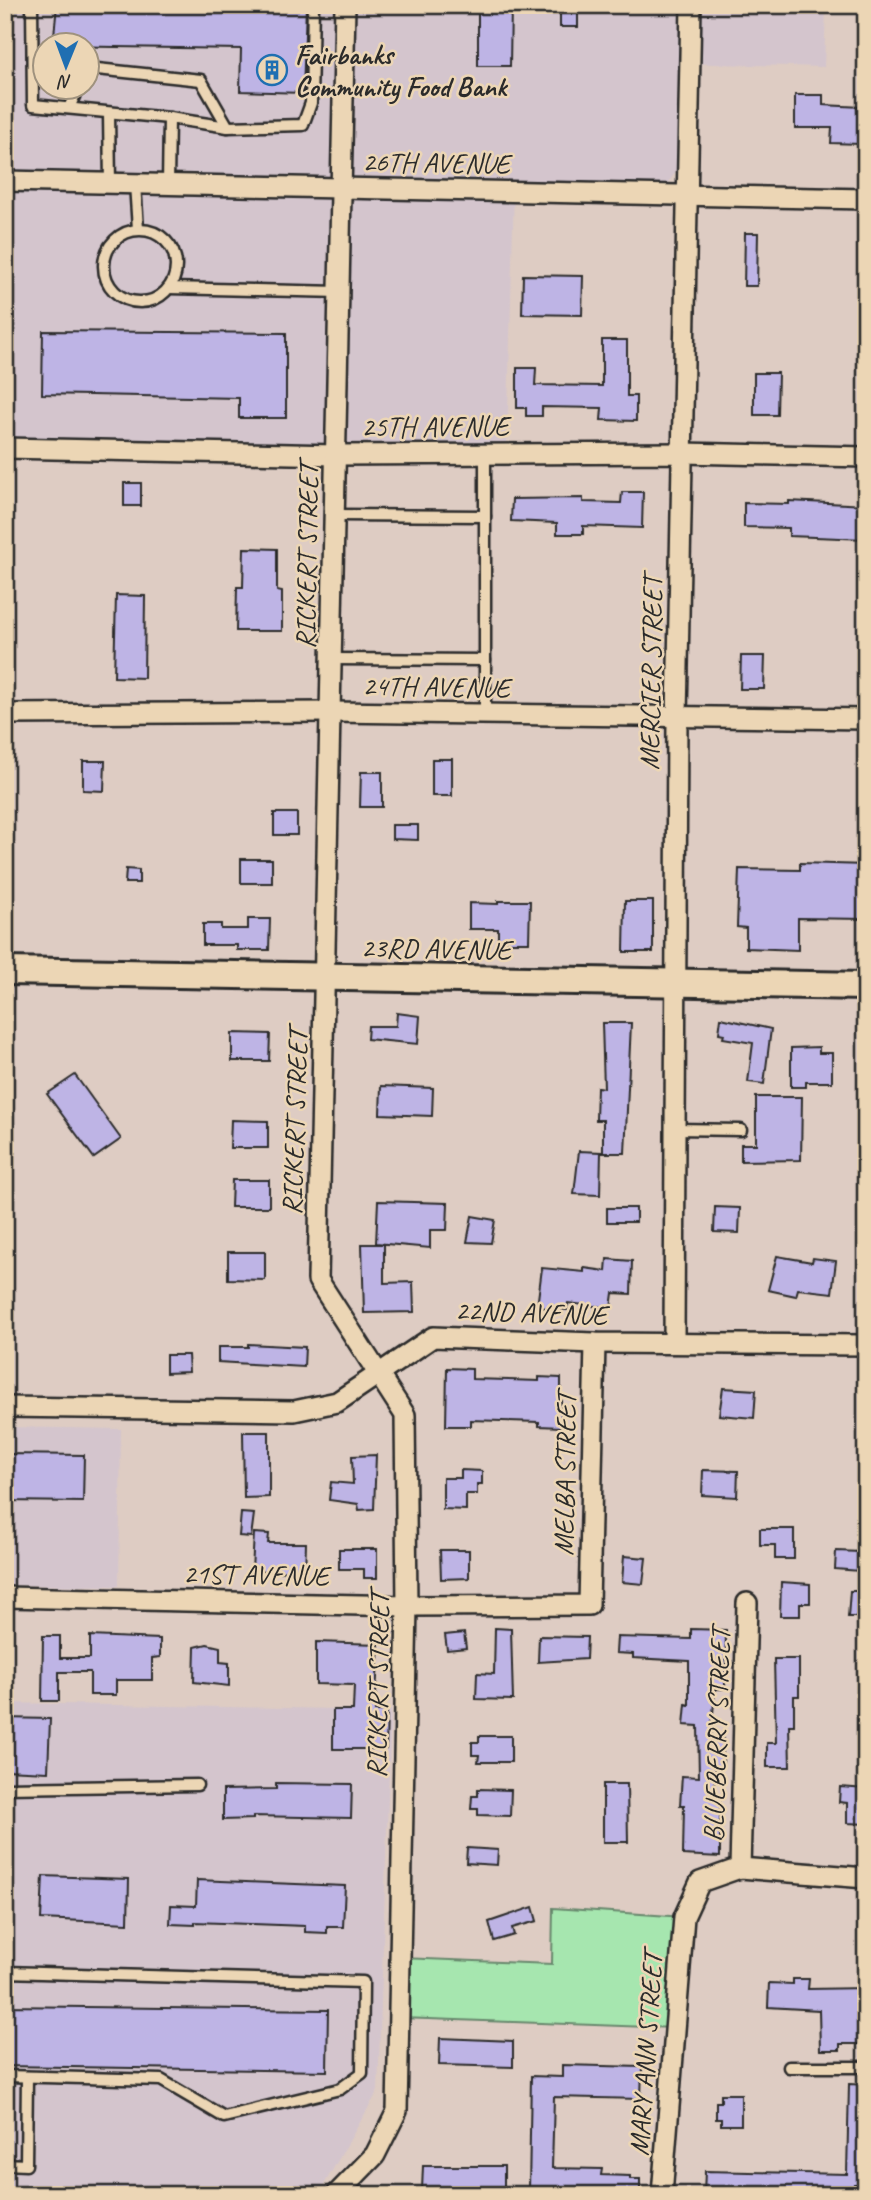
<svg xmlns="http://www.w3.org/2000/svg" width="871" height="2200" viewBox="0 0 871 2200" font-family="Caveat,sans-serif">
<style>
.built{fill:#d4c5cd;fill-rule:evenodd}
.green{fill:#a6e6af;stroke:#68886d;stroke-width:2}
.building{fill:#beb4e5;stroke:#2b2b2b;stroke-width:2}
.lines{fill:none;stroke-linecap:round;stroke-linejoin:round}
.lane-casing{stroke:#2b2b2b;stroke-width:15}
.street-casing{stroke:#2b2b2b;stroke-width:24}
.secondary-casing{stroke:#2b2b2b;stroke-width:32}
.lane{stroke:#ecd6b5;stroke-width:10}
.street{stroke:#ecd6b5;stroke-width:19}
.secondary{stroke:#ecd6b5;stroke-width:26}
.labels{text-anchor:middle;stroke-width:5;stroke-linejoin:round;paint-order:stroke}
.poi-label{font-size:28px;font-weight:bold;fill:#2b2b2b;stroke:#ecd6b5;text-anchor:start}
.street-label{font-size:28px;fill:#2b2b2b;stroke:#ecd6b5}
</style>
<rect width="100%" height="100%" fill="#deccc3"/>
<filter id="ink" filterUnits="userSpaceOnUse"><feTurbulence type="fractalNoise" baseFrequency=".0143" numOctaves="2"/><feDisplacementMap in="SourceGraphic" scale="14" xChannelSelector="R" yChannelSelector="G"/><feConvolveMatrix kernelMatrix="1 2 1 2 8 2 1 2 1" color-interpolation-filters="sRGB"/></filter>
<g filter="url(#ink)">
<!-- built -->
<g class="built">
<path d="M9 5H826L824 67 678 63 676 171 667 185 514 188 507 450 5 439V146ZM46 46H88V88H46Z"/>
<polygon points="5,1427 121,1429 119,1586 5,1585"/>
<polygon points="5,1703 391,1710 378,2091 318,2195 5,2195"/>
</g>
<!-- green -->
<polygon class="green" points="553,1908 684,1917 675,2028 401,2018 402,1958 552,1964"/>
<!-- building -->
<g class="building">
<polygon points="57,5 306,5 303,93 240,91 241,49 53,46"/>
<polygon points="478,5 511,5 510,66 478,66"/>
<rect x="560" y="5" width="18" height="22"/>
<polygon points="795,95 823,95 823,105 862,107 860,144 831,143 832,128 795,128"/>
<polygon points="745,233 758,233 757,286 744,286"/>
<polygon points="523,275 583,276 582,315 522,314"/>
<polygon points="43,331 286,333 286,418 239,418 239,398 42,394"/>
<polygon points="602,340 627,340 627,396 636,396 636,421 601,420 602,408 542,407 542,416 526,416 526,408 517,408 517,368 536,368 535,385 602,386"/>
<polygon points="754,373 778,373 777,415 754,415"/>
<rect x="124" y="483" width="17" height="23"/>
<polygon points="622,492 643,492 642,528 583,526 583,534 557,534 557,523 511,521 512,499 583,498 583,502 621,503"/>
<polygon points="789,501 866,505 866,539 789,536 789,528 744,527 744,503 789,504"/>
<polygon points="244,548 277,549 277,591 282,592 282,631 236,631 237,587 243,587"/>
<polygon points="116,595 145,596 144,678 114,677"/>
<polygon points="741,656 765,656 764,689 740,689"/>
<rect x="432" y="759" width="20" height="37"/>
<polygon points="83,761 105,761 104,791 83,790"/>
<polygon points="361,772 382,772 382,807 360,807"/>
<rect x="274" y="813" width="23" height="22"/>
<polygon points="392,825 418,825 418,840 392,839"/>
<rect x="241" y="859" width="31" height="24"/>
<polygon points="800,863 866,865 866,919 798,918 798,950 746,948 746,928 737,927 739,869 800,870"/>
<polygon points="126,869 139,870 139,883 125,883"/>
<polygon points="498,901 530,901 529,942 498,942 498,929 469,929 469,903 498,904"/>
<polygon points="625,901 653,901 653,952 624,952"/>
<polygon points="248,919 270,919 269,950 237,950 237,945 203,945 203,924 221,924 221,929 248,929"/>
<polygon points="397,1013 420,1016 418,1044 367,1039 368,1026 396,1026"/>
<polygon points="721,1018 771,1029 764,1084 748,1082 753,1043 723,1038 724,1034 719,1033"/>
<polygon points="602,1023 631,1023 625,1153 603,1153 603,1120 596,1120 597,1087 604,1088"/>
<polygon points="232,1033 270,1034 269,1061 232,1061"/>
<polygon points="819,1047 819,1053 832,1053 832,1082 806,1082 806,1087 791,1087 791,1048"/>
<polygon points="75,1075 121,1139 94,1158 47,1094"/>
<polygon points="381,1086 433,1088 432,1116 380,1114"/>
<polygon points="756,1097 802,1097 801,1160 741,1161 741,1144 756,1144"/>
<polygon points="231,1120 268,1121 268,1148 230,1148"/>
<polygon points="579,1151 601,1152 600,1195 574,1194"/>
<polygon points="232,1180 269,1180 269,1207 231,1207"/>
<polygon points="378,1201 448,1203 447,1230 430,1230 430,1248 376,1243"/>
<polygon points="715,1207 740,1208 739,1233 714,1232"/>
<rect x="607" y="1208" width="29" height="14"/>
<polygon points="472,1216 495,1220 491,1243 467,1242"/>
<polygon points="362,1244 384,1244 384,1283 413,1282 414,1312 364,1313"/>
<polygon points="228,1252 265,1252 265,1280 228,1279"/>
<polygon points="777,1256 812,1262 813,1258 836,1261 832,1293 798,1289 796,1296 768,1290"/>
<polygon points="607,1259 632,1261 631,1294 613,1293 611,1308 568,1303 567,1310 537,1307 542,1268 584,1272 584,1268 606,1271"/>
<polygon points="248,1344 305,1347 304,1367 218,1362 218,1347 248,1347"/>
<polygon points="166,1355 188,1355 189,1372 166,1373"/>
<polygon points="447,1368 472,1369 472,1379 539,1381 539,1377 561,1378 561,1427 539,1426 539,1422 471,1420 471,1426 446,1426"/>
<polygon points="723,1388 756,1390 754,1418 719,1415"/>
<polygon points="243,1432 269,1432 269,1497 244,1498"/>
<polygon points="5,1454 84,1455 83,1502 5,1501"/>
<polygon points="376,1455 374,1509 359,1510 358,1504 329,1500 331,1482 353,1484 352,1456"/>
<polygon points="461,1470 482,1471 482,1484 477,1484 477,1494 466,1494 466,1510 443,1509 443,1478 461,1478"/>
<polygon points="703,1470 738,1471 737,1497 702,1495"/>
<polygon points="241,1513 254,1514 251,1537 239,1536"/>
<polygon points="760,1529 794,1529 794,1559 775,1559 775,1545 760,1545"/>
<polygon points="254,1533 269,1534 268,1543 306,1543 305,1572 252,1571"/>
<polygon points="339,1549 377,1549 377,1578 364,1578 364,1569 339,1569"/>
<polygon points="440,1550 469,1550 469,1578 441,1579"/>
<polygon points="836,1551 861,1552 860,1571 835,1569"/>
<polygon points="624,1556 646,1558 643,1584 622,1582"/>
<polygon points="781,1582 810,1584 810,1603 800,1603 800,1616 780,1616"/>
<polygon points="850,1591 866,1591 866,1617 848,1617"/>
<polygon points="495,1628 511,1629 513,1700 476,1699 477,1673 494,1674"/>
<polygon points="691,1629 726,1630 725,1689 715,1689 711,1739 723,1739 723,1767 715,1767 715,1800 720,1800 720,1857 683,1855 684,1805 680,1805 682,1776 699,1777 698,1726 684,1725 686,1704 689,1705 689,1661 633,1658 633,1654 616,1653 617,1637 691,1639"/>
<polygon points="464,1633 466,1648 447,1650 445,1635"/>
<polygon points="43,1636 60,1636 60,1658 90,1658 90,1636 160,1639 160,1657 152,1658 152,1680 116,1680 116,1695 90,1695 90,1672 59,1672 59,1701 42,1701"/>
<polygon points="539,1636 587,1637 586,1659 538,1662"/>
<polygon points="316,1642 379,1644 375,1711 387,1711 386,1749 333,1749 333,1710 353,1710 354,1685 316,1684"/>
<polygon points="207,1644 220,1647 220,1662 229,1663 229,1686 194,1682 195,1647"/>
<polygon points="774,1659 799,1659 799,1696 794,1696 794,1725 789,1725 790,1767 767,1767 767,1743 776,1743"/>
<polygon points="5,1718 50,1719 48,1772 5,1770"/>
<polygon points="479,1736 511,1736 511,1762 478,1762 479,1755 472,1755 472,1742 479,1742"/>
<polygon points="276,1783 352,1784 351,1818 253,1816 253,1819 223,1820 223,1790 276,1789"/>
<polygon points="603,1784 627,1784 628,1842 603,1842"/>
<polygon points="840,1787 866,1789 866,1824 847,1823 847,1803 839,1802"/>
<polygon points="478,1789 511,1790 510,1816 478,1815 478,1809 471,1809 472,1796 478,1796"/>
<polygon points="467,1848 498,1850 497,1865 466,1863"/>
<polygon points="43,1876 129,1879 128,1923 41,1919"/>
<polygon points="197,1880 345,1886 343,1927 327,1927 327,1933 305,1932 305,1926 195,1922 195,1925 170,1924 171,1905 196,1906"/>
<polygon points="533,1907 537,1921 512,1928 514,1935 494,1941 489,1922"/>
<polygon points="793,1979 809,1979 808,1989 866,1988 866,2044 840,2044 840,2050 820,2050 819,2010 768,2007 769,1983 793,1984"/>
<polygon points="5,2006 328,2010 327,2071 5,2066"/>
<polygon points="440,2038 513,2041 513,2067 439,2065"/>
<polygon points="562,2065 642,2067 641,2099 554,2097 552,2168 602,2169 601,2175 630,2176 630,2179 640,2179 640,2193 529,2191 531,2076 562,2077"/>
<polygon points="849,2084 866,2085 866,2184 854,2184 854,2195 704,2194 705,2171 847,2174"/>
<polygon points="721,2094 741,2094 741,2125 721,2125 721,2119 716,2119 716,2102 721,2102"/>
<polygon points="423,2166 504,2166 504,2190 422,2190"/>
</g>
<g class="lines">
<!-- lane casing -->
<g class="lane-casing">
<g id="lane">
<polyline points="32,5 33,105 169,118"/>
<polyline points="88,75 97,69 201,80 228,127"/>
<polyline points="69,108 78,88"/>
<polyline points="109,113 110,184"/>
<polyline points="135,184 138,229"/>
<polyline points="168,185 169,118 228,127 303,125 311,103 313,5"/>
<circle cx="140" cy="266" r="36"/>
<polyline points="169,288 340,292"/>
<polyline points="336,515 485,516"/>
<polyline points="333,659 485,660"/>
<polyline points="485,714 485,454"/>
<polyline points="675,1129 741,1130"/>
<polyline points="5,1788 197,1785"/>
<polyline points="5,1972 363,1982 362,2073 340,2089 224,2117 161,2080 5,2076"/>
<polyline points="789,2067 866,2067"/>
<polyline points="5,2164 26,2165 27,2077"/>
</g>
</g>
<!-- street casing -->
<g class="street-casing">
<g id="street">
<polyline points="5,181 866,199"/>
<polyline points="5,448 336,455 682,453 866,457"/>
<polyline points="5,714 331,712 866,719"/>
<polyline points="674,1342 677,717 691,5"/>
<polyline points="5,1407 294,1411 337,1402 433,1337 595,1343 866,1345"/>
<polyline points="5,1597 407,1606 589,1605 595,1343"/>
<polyline points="740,1868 747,1603"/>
<polyline points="336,2195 375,2155 397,2111 407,1606 405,1415 318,1280 345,5"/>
<polyline points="662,2195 684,1917 700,1882 740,1868 866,1878"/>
</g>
</g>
<!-- secondary casing -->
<g class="secondary-casing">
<polyline id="secondary" points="5,971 866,986"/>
</g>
<!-- lane -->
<use href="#lane" class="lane"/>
<!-- street -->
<use href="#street" class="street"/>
<!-- secondary -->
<use href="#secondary" class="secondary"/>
</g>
</g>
<!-- icons -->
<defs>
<g id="building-ring" transform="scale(1.575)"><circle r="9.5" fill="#ecd6b5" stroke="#1f6fb2" stroke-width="1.5"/><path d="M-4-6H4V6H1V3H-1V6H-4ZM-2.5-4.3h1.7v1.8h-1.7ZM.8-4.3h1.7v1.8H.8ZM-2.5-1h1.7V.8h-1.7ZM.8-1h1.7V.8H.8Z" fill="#1f6fb2"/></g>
</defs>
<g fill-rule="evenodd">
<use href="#building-ring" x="272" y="70"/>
</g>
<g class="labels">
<!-- poi labels -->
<g class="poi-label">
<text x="295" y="64">Fairbanks<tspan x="295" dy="32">Community Food Bank</tspan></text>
</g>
<!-- street labels -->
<g class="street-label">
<text transform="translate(436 162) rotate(1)" y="10">26TH AVENUE</text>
<text x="435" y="436">25TH AVENUE</text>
<text transform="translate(306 556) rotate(-89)" y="10">RICKERT STREET</text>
<text transform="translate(650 673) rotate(-89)" y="10">MERCIER STREET</text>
<text transform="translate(436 686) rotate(1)" y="10">24TH AVENUE</text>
<text transform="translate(436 948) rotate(1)" y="10">23RD AVENUE</text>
<text transform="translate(294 1122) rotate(-88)" y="10">RICKERT STREET</text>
<text transform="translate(531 1312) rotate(2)" y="10">22ND AVENUE</text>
<text transform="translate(564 1474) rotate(-89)" y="10">MELBA STREET</text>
<text transform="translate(256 1574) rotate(1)" y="10">21ST AVENUE</text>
<text transform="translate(377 1685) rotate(-89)" y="10">RICKERT STREET</text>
<text transform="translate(716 1735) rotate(-88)" y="10">BLUEBERRY STREET</text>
<text transform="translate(645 2054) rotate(-86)" y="10">MARY ANN STREET</text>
</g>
</g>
<!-- margin -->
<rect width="871" height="2200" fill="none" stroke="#ecd6b5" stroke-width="28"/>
<rect x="14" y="14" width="843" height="2172" fill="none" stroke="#2b2b2b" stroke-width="2.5" filter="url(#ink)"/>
<!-- north arrow -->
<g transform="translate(66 66) rotate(181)"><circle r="33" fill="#ecd6b5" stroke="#9f927e" stroke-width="2"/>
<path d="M0-5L12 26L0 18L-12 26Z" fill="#1f6fb2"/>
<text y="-10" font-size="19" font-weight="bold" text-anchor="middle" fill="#2b2b2b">N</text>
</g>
</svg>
